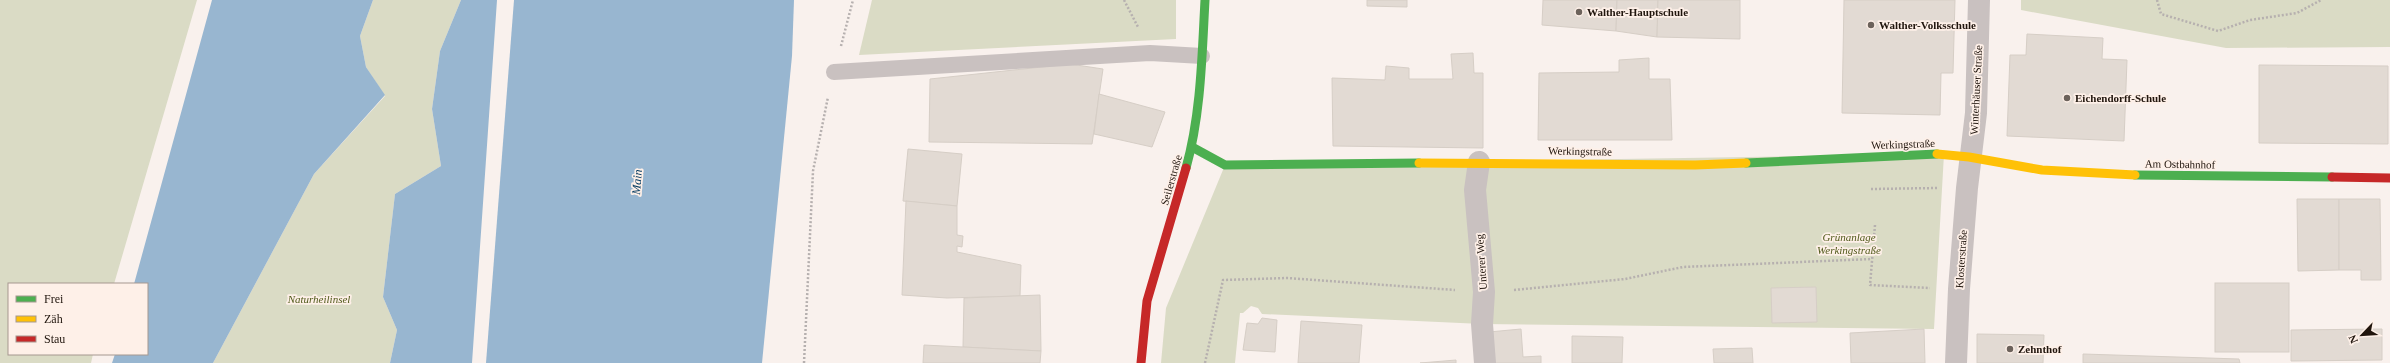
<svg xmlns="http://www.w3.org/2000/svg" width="2390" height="363" viewBox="0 0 2390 363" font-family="'Times New Roman',serif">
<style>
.green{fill:#dadbc5}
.water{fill:#98b6d0}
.building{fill:#e2dad3;stroke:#d6cec6}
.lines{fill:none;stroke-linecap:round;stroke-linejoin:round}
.path{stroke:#b6b0af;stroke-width:2.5;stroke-dasharray:2 2;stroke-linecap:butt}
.lane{stroke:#c9c1c0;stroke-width:16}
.street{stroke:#c9c1c0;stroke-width:22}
.fast{stroke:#4caf50;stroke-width:9}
.slow{stroke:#ffc107;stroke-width:9}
.jam{stroke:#c62828;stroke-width:9}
.poi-dot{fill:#6c625b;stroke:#fef0e8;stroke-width:1.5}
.labels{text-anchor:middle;stroke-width:3.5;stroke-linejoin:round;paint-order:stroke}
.poi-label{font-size:11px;font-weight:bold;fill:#20150d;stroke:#fef0e8;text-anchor:start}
.street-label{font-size:11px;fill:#20150d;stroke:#fef0e8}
.park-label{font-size:11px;font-style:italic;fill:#515a1b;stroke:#fef0e8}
.water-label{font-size:12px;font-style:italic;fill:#00385f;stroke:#fef0e8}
</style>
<rect width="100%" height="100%" fill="#f9f1ed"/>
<!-- green -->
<g class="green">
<polygon points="0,0 197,0 114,284 9,284 9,354 93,354 91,363 0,363"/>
<polygon points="373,0 461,0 440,51 432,109 441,166 395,194 383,297 397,330 390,363 213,363 314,174 385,96 366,67 360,36"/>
<polygon points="872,0 1176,0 1176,39 859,55"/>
<polygon points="2021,0 2390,0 2390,47 2226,48 2021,10"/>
<polygon points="1944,154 1934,329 1482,324 1262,314 1258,308 1251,306 1243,313 1240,313 1235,363 1161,363 1166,308 1225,165"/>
</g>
<!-- water -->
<g class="water">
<polygon points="212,0 373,0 360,36 366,67 385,95 314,174 213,363 112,363 115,354 147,354 147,284 134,284"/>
<polygon points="461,0 497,0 472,363 390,363 397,330 383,297 395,194 441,166 432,109 440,51"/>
<polygon points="514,0 794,0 792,56 762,363 486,363"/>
</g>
<!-- building -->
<g class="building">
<polygon points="1367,0 1407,0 1407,7 1367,6"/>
<polygon points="1543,0 1617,0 1616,31 1542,25"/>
<polygon points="1617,0 1658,0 1657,37 1616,31"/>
<polygon points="1658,0 1740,0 1740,39 1657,37"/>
<polygon points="1844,0 1955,0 1953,73 1941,73 1940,115 1842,113"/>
<polygon points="2027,34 2103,38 2102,59 2127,60 2124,141 2007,136 2010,55 2026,55"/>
<polygon points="1473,53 1474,73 1483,73 1483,148 1333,146 1332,78 1385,80 1386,66 1409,68 1409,79 1453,79 1451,54"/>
<polygon points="1649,58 1649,79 1670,79 1672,140 1538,140 1539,73 1619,72 1619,60"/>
<polygon points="1070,64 1103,69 1092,144 929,142 930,79"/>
<polygon points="2259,65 2388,66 2388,144 2259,143"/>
<polygon points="1099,94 1165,112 1152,147 1094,134"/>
<polygon points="908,149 962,154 957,206 903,201"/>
<polygon points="2297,199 2339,199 2339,270 2298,271"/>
<polygon points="2339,199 2380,199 2381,280 2361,280 2361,270 2339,270"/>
<polygon points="906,201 957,206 957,235 963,236 962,247 957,246 957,252 1021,265 1020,296 947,298 902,295"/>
<rect x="2215" y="283" width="74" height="69"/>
<polygon points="1816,287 1817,322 1772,323 1771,288"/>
<polygon points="1040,295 1041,351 963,347 964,298"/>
<polygon points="1262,318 1277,320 1275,352 1243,350 1247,323 1258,324"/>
<polygon points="1301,321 1362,325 1359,363 1298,363"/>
<polygon points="1521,329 1523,357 1541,356 1541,363 1492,363 1489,332"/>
<polygon points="1924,329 1925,363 1851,363 1850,333"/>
<polygon points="2382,329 2382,360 2291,361 2291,330"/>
<polygon points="1977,334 2044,335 2043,363 1977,363"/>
<polygon points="1572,336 1623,337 1622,363 1572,363"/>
<polygon points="924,345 1041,351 1040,363 923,363"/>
<polygon points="1752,348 1753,363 1714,363 1713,349"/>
<polygon points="2083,354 2239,359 2240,363 2083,363"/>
<polygon points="1456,360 1456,363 1420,363"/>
</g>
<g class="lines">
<!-- path -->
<g class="path">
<polyline points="1124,0 1138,27"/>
<polyline points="2157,0 2161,14 2218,31 2250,20 2297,13 2321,0"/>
<polyline points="841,46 853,0"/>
<polyline points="1871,189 1938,188"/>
<polyline points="1875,225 1870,285 1930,288"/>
<polyline points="1514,290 1625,279 1683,267 1872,259"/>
<polyline points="804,363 813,171 828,97"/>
<polyline points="1205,363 1223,280 1287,278 1455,290"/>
</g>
<!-- lane -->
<polyline class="lane" points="834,72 1150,53 1202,56"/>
<!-- street -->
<g class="street">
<polyline points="1479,162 1475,190 1484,292 1482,324 1485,363"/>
<polyline points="1956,363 1959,289 1967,188 1976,113 1979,0"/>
</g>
<!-- fast -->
<g class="fast">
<polyline points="1192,147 1225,165 1419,163"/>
<polyline points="1746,163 1937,154"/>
<path d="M1186 168C1201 115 1202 55 1205 0"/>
<polyline points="2135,175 2332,177"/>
</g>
<!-- slow -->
<g class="slow">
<polyline points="1937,154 1969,157 2042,170 2135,175"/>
<polyline points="1419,163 1695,165 1746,163"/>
</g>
<!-- jam -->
<g class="jam">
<polyline points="2332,177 2390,178"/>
<polyline points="1141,363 1147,301 1186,168"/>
</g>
</g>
<!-- markers -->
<g class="poi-dot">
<circle cx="1579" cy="12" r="4"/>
<circle cx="1871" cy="25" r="4"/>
<circle cx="2067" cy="98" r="4"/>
<circle cx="2010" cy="349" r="4"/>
</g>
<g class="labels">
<!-- poi labels -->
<g class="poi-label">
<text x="1587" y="16">Walther-Hauptschule</text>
<text x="1879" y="29">Walther-Volksschule</text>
<text x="2075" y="102">Eichendorff-Schule</text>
<text x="2018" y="353">Zehnthof</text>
</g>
<!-- street labels -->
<g class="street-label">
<text transform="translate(1976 90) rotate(-87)" y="4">Winterhäuser Straße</text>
<text transform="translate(1903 144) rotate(-2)" y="4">Werkingstraße</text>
<text transform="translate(1580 151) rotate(1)" y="4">Werkingstraße</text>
<text transform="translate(2180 164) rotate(1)" y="4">Am Ostbahnhof</text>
<text transform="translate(1171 180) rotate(-74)" y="4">Seilerstraße</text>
<text transform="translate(1961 259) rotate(-86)" y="4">Klosterstraße</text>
<text transform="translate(1481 262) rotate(-94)" y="4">Unterer Weg</text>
</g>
<!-- park labels -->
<g class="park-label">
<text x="1849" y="241">Grünanlage<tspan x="1849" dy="13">Werkingstraße</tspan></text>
<text x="319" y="303">Naturheilinsel</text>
</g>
<!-- water labels -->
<g class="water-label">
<text transform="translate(637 182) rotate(-86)" y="4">Main</text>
</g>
</g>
<!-- legend -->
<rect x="8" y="283" width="140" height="72" fill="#fef0e8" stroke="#a59890"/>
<rect x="16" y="296" width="20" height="6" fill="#4caf50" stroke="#a59890"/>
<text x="44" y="303" font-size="12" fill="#20150d">Frei</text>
<rect x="16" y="316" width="20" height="6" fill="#ffc107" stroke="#a59890"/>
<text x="44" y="323" font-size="12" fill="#20150d">Zäh</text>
<rect x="16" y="336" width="20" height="6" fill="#c62828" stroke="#a59890"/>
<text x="44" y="343" font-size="12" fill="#20150d">Stau</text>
<!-- north arrow -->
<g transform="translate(2362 335) rotate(245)" stroke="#fef0e8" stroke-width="3" paint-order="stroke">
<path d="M0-3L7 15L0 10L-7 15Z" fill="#20150d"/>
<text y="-6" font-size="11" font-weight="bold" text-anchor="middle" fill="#20150d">N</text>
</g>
</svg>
